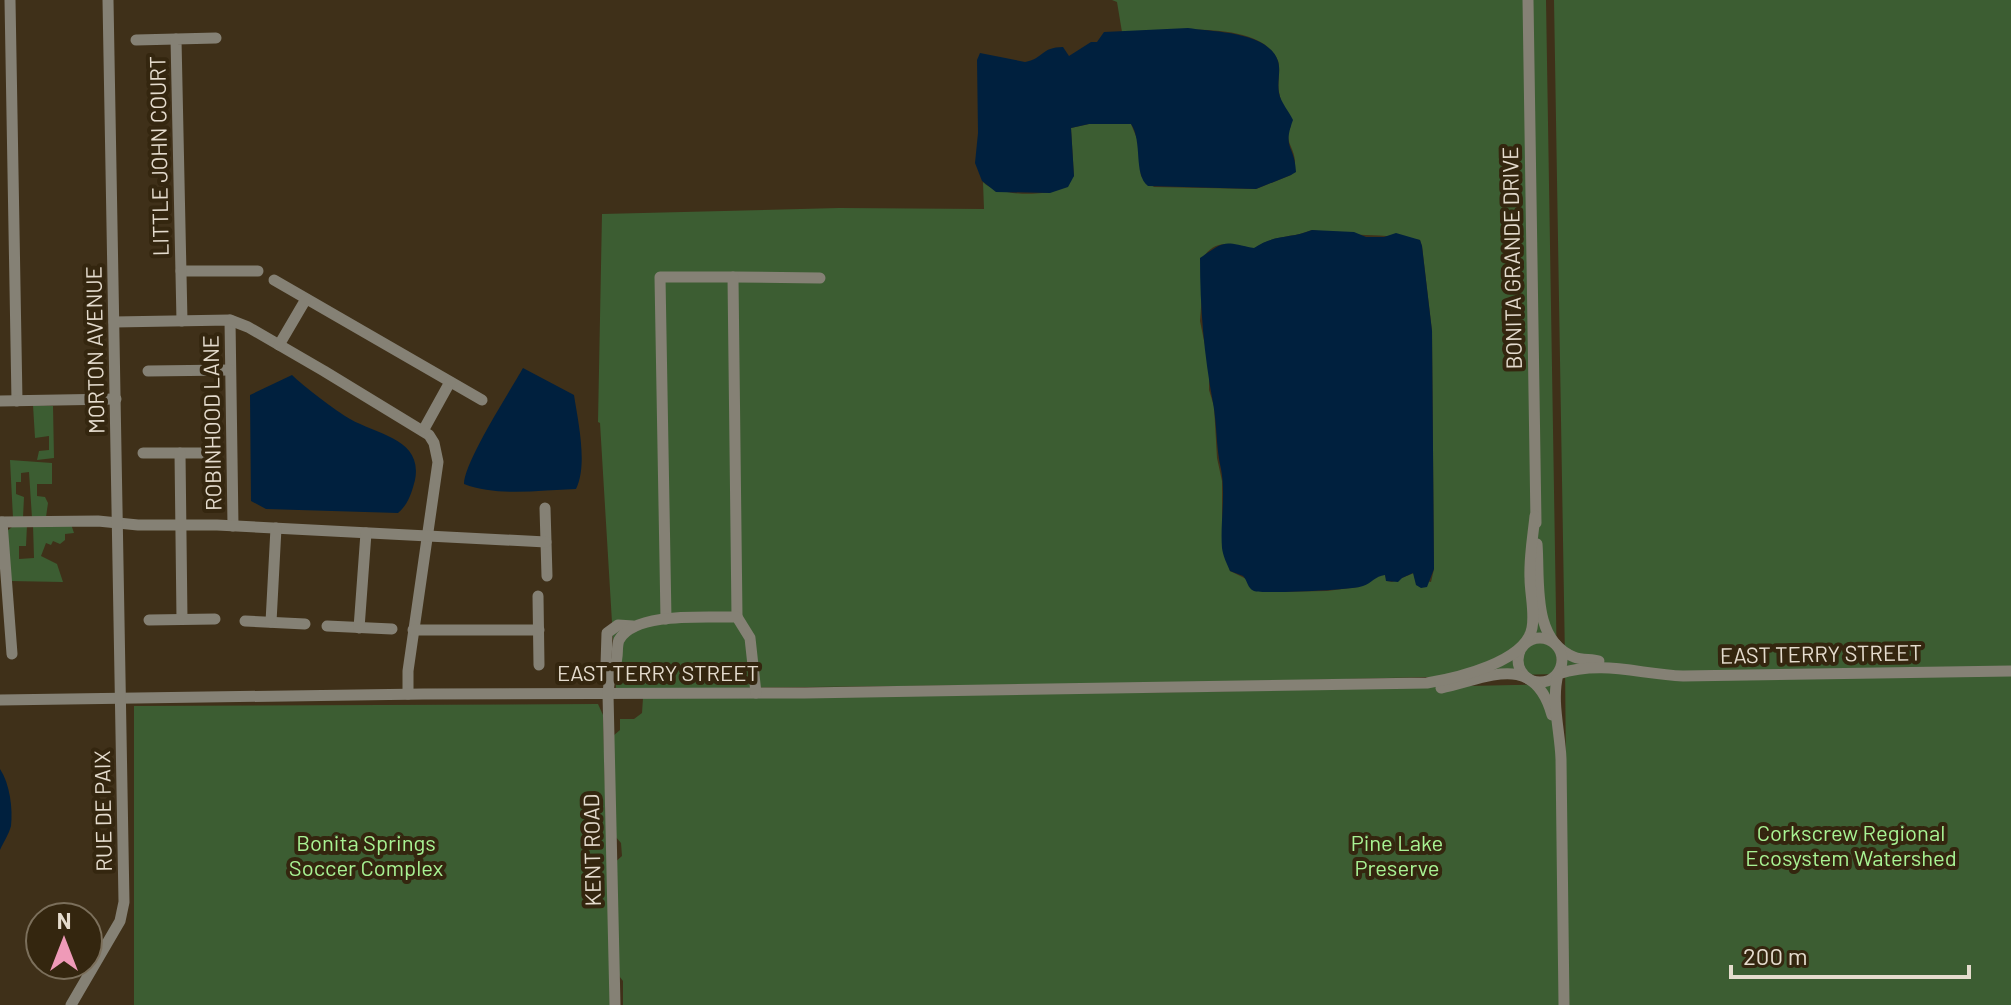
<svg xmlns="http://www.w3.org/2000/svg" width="2011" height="1005" viewBox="0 0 2011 1005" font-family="Barlow,sans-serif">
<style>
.green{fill:#3c5d32;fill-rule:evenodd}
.water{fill:#00203e}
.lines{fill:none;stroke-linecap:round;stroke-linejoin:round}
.minor{stroke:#858175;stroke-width:11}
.labels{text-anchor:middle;stroke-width:8;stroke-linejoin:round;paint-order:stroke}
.street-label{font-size:22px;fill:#e5dcce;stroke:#34260f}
.park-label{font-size:22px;fill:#a8f293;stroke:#34260f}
</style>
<rect width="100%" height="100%" fill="#3f3019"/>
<!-- green -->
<g class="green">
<path d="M1112 0H1546L1557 674 1172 683 616 689 600 423 598 422 602 214 839 208 984 209 983 182C995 195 1036 196 1053 191 1062 189 1067 182 1074 176L1071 128 1089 124H1131L1138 141 1141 176 1154 187 1256 189 1291 175C1293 170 1295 166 1295 161 1294 147 1283 140 1291 126 1287 115 1281 103 1279 92 1277 82 1281 70 1278 61 1261 17 1159 32 1122 32L1117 2ZM1312 230C1349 237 1384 233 1420 240L1422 246 1432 331 1434 569 1431 582 1416 579 1414 573 1392 582 1387 581 1385 575H1379L1358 587 1327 591 1273 592 1230 571 1222 543V481L1217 458 1214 406 1209 390V365L1200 321 1205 255C1218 238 1236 245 1254 249 1274 234 1290 239 1312 230Z"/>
<polygon points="1554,0 2011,0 2011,1005 1568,1005 1565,660"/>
<polygon points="33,405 53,406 54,458 37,460 39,451 49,450 49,436 35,438"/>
<polygon points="10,460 52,463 52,484 37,484 37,496 45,497 48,503 46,517 32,518 29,472 21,473 21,482 16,482 16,494 24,497 23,518 13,518"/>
<polygon points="71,524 74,533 65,534 65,540 60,544 53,541 51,545 46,543 41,556 57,564 63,582 10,581 7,531 12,527 27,525 26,546 19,546 19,559 34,558 33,525"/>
<polygon points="1557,684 1559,1005 623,1005 623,981 616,972 612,865 622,856 621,843 615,836 613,736 620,730 620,719 634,719 642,713 643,698 1192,692"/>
<polygon points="598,704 603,715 611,1005 134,1005 134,706"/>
</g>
<!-- water -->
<g class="water">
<path d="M1188 28C1212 32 1268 31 1278 61 1281 71 1277 82 1279 93 1281 103 1289 111 1293 120 1282 149 1295 145 1296 172L1291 175 1256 189 1148 186C1133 174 1143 142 1131 124H1089L1071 128 1074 176 1068 187 1050 193 996 192 982 181 975 163 978 133 977 60 980 53 1025 62C1043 59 1041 47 1063 47L1069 56 1091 42H1097L1104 32Z"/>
<path d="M1312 230 1354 232 1366 237H1384L1396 233 1420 240 1422 246 1432 331 1434 569 1427 587 1421 588 1416 585 1413 573 1402 578 1398 582 1386 581 1385 575C1375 576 1372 583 1363 586 1354 590 1262 594 1254 591 1247 588 1248 581 1243 576L1230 571C1227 564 1223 556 1222 548 1220 522 1226 495 1221 469 1216 448 1217 424 1213 403 1204 354 1200 309 1200 258 1227 239 1223 242 1254 248 1274 234 1290 239 1312 230Z"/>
<path d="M523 368 574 395C578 421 588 465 576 489 540 490 498 497 464 484 464 462 510 391 523 368Z"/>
<path d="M292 375C302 385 336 411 350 419 378 435 423 439 415 480 412 492 408 505 398 513L266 509 251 501 250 395Z"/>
<path d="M0 769C10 784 13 809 11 826 9 834 3 843 0 850Z"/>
</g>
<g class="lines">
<!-- minor -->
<g class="minor">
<polyline points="10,0 17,401"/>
<polyline points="1528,0 1536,523"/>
<polyline points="136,40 176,39"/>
<polyline points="181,271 258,271"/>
<polyline points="733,277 820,278"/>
<polyline points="274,280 482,400"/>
<polyline points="230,320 233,526"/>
<polyline points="182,321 176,39 216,38"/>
<polyline points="114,322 230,320 248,327 324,371 429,435 434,443 438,462 408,671 408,694"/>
<polyline points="279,345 306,299"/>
<polyline points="148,371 230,370"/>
<polyline points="0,401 116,399"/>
<polyline points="424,429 450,382"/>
<polyline points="143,453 207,453"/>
<polyline points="180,453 182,619"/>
<polyline points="545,508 547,576"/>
<polyline points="0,522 98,521 138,525 217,525 546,542"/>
<polyline points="2,522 12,654"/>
<path d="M1537 544C1540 580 1531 640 1574 657 1581 660 1591 659 1599 661"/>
<polyline points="538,596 539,665"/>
<polyline points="666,619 660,277 733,277 737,617"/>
<polyline points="149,620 215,619"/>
<polyline points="245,621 305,624"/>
<polyline points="271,622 276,528"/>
<polyline points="327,626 392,629"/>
<polyline points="359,628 366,533"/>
<polyline points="413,630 539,630"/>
<circle cx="1540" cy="660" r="22"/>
<polyline points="609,672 606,665 607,633 618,625 633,626"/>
<path d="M1441 688C1486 679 1534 650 1552 715"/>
<path d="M0 700 423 694 805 693 1427 683C1457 678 1526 662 1532 628 1535 612 1530 594 1530 578 1529 557 1533 536 1535 516"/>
<polyline points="71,1005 120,921 124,902 108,0"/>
<path d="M615 1005 608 694C609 681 610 675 615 665 619 657 616 647 619 640 635 611 708 618 737 617L750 638 756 693"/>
<path d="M1564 1005 1561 759C1560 731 1551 701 1558 674 1603 660 1638 674 1683 676L2011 671"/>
</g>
</g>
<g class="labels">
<!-- street labels -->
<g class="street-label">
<text transform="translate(159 156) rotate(-91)" y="8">LITTLE JOHN COURT</text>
<text transform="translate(1512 258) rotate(-91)" y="8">BONITA GRANDE DRIVE</text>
<text transform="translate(95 350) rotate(-91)" y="8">MORTON AVENUE</text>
<text transform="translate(212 423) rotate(-91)" y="8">ROBINHOOD LANE</text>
<text transform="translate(1821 654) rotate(-1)" y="8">EAST TERRY STREET</text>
<text x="658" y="681">EAST TERRY STREET</text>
<text transform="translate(103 811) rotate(-91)" y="8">RUE DE PAIX</text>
<text transform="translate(592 850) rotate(-91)" y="8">KENT ROAD</text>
</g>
<!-- park labels -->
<g class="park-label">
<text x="1851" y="841">Corkscrew Regional<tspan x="1851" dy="25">Ecosystem Watershed</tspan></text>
<text x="366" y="851">Bonita Springs<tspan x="366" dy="25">Soccer Complex</tspan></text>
<text x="1397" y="851">Pine Lake<tspan x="1397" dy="25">Preserve</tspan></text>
</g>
</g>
<!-- north arrow -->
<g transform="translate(64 941)"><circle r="38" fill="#34260f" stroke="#7b6f5b" stroke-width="2"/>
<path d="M0-6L14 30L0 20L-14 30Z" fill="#ef9ab8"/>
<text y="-12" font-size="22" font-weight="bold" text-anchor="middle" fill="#e5dcce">N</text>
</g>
<!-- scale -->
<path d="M1731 965v12h238v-12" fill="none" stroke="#e5dcce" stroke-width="4"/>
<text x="1743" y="965" font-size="24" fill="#e5dcce" stroke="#34260f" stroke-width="6" paint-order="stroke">200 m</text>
</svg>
